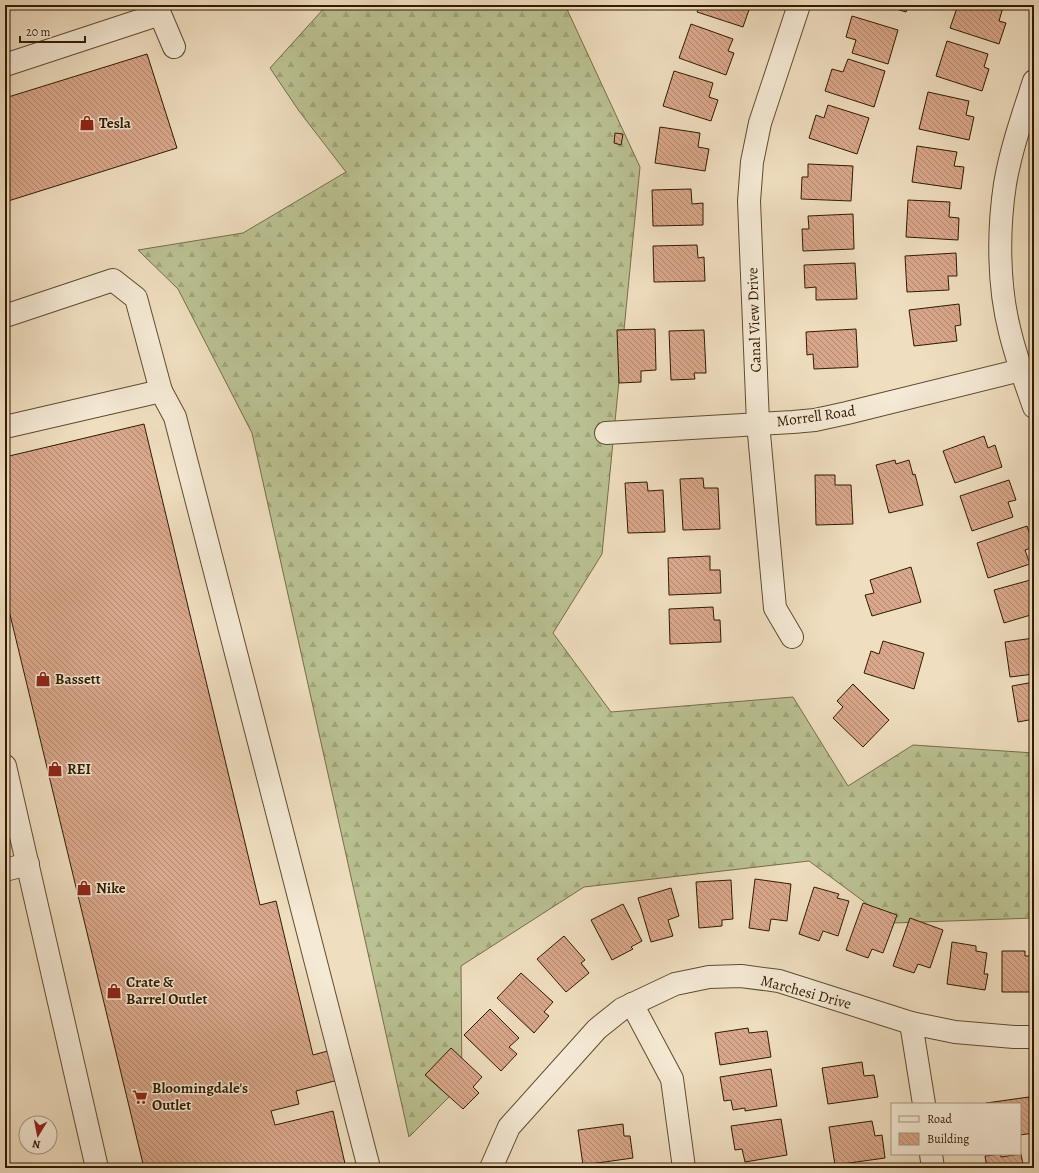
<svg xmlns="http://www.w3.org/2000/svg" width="1039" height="1173" viewBox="0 0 1039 1173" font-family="Alegreya,serif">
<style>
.forest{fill:url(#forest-firs);stroke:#766e49}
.building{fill:url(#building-back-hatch);stroke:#311b00}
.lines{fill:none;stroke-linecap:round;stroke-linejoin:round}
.minor-casing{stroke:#604c30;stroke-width:24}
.minor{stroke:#f5ead6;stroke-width:22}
.labels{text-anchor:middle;stroke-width:3;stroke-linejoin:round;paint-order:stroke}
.poi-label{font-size:15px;font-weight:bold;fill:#311b00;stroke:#f5ead6;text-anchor:start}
.street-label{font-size:15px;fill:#311b00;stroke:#f5ead6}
</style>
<defs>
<pattern id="forest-firs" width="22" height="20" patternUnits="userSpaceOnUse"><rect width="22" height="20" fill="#bac192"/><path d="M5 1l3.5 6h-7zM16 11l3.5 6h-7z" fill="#a0a57c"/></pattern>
<pattern id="building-back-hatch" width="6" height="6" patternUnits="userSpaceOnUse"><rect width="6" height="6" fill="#d9a78b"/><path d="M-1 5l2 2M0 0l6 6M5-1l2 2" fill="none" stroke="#b1876f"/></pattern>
</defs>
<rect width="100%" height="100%" fill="#efdec0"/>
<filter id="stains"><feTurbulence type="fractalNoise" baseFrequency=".005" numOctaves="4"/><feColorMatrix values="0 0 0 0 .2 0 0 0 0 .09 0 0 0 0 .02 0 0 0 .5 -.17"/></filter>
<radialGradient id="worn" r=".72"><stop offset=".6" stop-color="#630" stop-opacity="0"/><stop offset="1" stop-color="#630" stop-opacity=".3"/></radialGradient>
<!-- forest -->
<polygon class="forest" points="327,5 565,5 640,167 602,554 553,633 611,712 793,697 848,786 913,745 1034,753 1034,918 893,923 809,861 584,887 461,966 462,1084 409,1137 252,433 178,289 138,250 243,233 346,172 299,111 270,68"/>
<!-- building -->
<g class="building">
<polygon points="700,5 745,5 750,7 743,27 697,12"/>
<polygon points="883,5 909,5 906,12"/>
<polygon points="958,5 997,5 1003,7 999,21 1006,23 999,44 950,28"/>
<polygon points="852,16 898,30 888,64 852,53 856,40 846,37"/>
<polygon points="691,24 733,39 728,51 734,53 726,75 679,58"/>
<polygon points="947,41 988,54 984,67 989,69 982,91 936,76"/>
<polygon points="147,54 177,148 5,202 5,98"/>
<polygon points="848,59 885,71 874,107 825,91 832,69 843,72"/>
<polygon points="674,71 713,83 709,97 718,100 711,121 663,106"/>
<polygon points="928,92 969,101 966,115 974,117 969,140 919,129"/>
<polygon points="828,105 869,118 857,154 809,138 816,115 824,118"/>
<polygon points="660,127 700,133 698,147 709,149 705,171 655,163"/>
<polygon points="615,133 623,134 621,145 614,143"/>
<polygon points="917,146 957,152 954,166 964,167 961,189 912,182"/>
<polygon points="808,164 853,166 851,201 801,199 802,177 808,177"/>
<polygon points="691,189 692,204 703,203 703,225 653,226 652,190"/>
<polygon points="908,200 950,202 949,217 959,218 958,240 906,237"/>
<polygon points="853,214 854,249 803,251 802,229 809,229 808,216"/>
<polygon points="697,245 698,258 704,257 705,281 654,282 653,246"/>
<polygon points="956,253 957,276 948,276 949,290 907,292 905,256"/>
<polygon points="855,263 857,299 816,300 816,287 805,288 804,265"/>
<polygon points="959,304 961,325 955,326 957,341 914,346 909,310"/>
<polygon points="655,329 656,370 641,371 641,382 619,383 617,330"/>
<polygon points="856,329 858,367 814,369 813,354 807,355 806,332"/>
<polygon points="704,330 706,373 694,373 695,379 671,380 669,331"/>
<polygon points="144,424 260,905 276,901 313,1055 335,1049 342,1079 296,1091 299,1104 271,1111 275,1125 333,1111 346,1168 144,1168 5,594 5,457"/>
<polygon points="984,436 988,448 995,445 1002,467 955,483 943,451"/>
<polygon points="895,460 896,464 909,460 913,475 915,474 923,505 889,513 876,465"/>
<polygon points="815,475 835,475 835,485 851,485 853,524 816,525"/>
<polygon points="703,478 704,488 718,488 720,529 683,530 680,479"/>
<polygon points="1009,480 1016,500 1008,502 1013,517 972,531 960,496"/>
<polygon points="647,482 648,491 663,490 665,532 628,533 625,483"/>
<polygon points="1027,526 1034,547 1025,550 1030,564 988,578 977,543"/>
<polygon points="710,556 710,570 720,570 721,593 669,595 668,558"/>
<polygon points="911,567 921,602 872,616 865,595 874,593 870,580"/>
<polygon points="1034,579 1034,610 1033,610 1034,614 1004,623 994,590"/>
<polygon points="713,607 714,620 720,620 721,642 670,644 669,609"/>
<polygon points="1034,638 1034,674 1010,677 1005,642"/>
<polygon points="883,641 924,653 914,689 864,673 871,651 879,654"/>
<polygon points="1034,682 1034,719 1018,722 1012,686"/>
<polygon points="853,684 889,720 863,747 833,718 843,707 837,701"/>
<polygon points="755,879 791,884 787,921 771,919 769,931 749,928"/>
<polygon points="731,880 733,919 722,920 722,926 699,928 696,882"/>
<polygon points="814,887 839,894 837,898 849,901 838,936 823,931 819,941 799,934"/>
<polygon points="671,888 679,916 668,920 673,936 651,942 638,898"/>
<polygon points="863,903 897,915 883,953 872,949 868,958 846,950"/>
<polygon points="623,904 642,941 631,947 633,949 612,960 591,920"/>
<polygon points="910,918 943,930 930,968 918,964 914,973 893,966"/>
<polygon points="564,936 585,960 581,963 589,973 566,992 537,959"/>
<polygon points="952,942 976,946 976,951 987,953 984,974 988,974 985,990 947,984"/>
<polygon points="1002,951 1025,951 1025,956 1034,956 1034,992 1002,992"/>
<polygon points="521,973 553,1002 544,1012 549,1016 534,1033 497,998"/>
<polygon points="490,1009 519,1038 509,1047 517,1054 501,1071 464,1035"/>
<polygon points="748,1028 749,1033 767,1031 771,1057 720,1065 715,1033"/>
<polygon points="451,1048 482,1077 473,1087 479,1093 463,1109 425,1075"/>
<polygon points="862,1062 864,1076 874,1075 878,1097 828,1104 822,1068"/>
<polygon points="771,1069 777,1106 745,1111 745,1108 733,1110 731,1100 724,1101 720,1077"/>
<polygon points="1029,1097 1034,1133 1020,1135 1020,1104 986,1103"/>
<polygon points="781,1119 787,1155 745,1162 742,1149 735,1150 731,1126"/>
<polygon points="872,1121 875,1136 882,1135 885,1158 835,1165 829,1127"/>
<polygon points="623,1124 624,1136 630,1136 633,1158 583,1165 578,1130"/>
<polygon points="1001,1154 1001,1157 1021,1154 1023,1165 1029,1164 1030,1168 987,1168 985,1156"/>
</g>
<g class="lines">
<!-- minor casing -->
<g class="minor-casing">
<g id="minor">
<polyline points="5,65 160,14 174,47"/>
<path d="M1034 81C1023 115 1011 149 1005 184 998 230 998 286 1010 332 1016 357 1025 382 1034 407"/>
<polyline points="5,316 113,280 136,298 161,391 175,417 369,1168"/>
<polyline points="5,427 161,391"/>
<polyline points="606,433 793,422 815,420 847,413 1021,370"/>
<polyline points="792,637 775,608 758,423 749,201 752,162 760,123 799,5"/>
<polyline points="5,766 97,1168"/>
<polyline points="5,870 28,864"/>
<polyline points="632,1004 672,1079 684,1168"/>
<polyline points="911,1023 924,1104"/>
<polyline points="931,1154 933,1168"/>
<polyline points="491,1168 509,1127 597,1029 622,1009 675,984 709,977 741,976 779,981 911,1023 955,1032 1014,1037 1034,1037"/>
</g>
</g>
<!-- minor -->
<use href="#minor" class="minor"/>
</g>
<!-- icons -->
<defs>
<g id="shop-bare" transform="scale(1.2)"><path d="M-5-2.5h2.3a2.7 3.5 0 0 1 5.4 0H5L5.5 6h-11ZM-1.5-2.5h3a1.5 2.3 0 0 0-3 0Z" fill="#8f2418" stroke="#f5ead6" stroke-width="2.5" paint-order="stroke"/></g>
<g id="supermarket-bare" transform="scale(1.2)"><path d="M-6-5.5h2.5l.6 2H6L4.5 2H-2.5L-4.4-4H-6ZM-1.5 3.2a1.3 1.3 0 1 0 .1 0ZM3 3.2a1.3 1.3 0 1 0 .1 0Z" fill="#8f2418" stroke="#f5ead6" stroke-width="2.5" paint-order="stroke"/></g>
</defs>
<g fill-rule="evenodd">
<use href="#shop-bare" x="87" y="123"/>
<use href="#shop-bare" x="43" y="679"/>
<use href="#shop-bare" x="55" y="769"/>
<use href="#shop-bare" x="84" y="888"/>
<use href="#shop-bare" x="114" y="991"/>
<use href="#supermarket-bare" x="140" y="1097"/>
</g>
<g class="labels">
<!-- poi labels -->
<g class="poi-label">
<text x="99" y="128">Tesla</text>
<text x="55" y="684">Bassett</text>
<text x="67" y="774">REI</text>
<text x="96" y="893">Nike</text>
<text x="126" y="987">Crate &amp;<tspan x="126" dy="17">Barrel Outlet</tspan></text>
<text x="152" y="1093">Bloomingdale's<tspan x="152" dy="17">Outlet</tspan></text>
</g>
<!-- street labels -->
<g class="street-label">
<text transform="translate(754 320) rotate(-92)" y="5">Canal View Drive</text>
<text transform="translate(816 416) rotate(-8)" y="5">Morrell Road</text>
<text transform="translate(806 992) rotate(15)" y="5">Marchesi Drive</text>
</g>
</g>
<!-- margin -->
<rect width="1039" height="1173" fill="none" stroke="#efdec0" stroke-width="20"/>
<rect x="6" y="6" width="1027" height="1161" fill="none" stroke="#311b00" stroke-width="2"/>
<rect x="10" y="10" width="1019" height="1153" fill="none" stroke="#311b00"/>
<!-- legend -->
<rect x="891" y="1103" width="130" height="52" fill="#f5ead6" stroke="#a79780"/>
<rect x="899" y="1116" width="20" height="6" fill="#f5ead6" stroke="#a79780"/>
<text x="927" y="1123" font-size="12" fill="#311b00">Road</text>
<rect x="899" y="1133" width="20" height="12" fill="url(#building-back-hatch)" stroke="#a79780"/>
<text x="927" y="1143" font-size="12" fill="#311b00">Building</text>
<!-- north arrow -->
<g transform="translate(38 1135) rotate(190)"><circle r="19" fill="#f5ead6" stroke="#a79780"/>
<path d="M0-3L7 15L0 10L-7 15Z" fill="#8f2418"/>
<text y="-6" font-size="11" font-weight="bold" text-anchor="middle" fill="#311b00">N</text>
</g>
<!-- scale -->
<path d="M20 36v6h65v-6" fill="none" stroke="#311b00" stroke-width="2"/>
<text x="26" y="36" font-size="12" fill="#311b00" stroke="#f5ead6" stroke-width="3" paint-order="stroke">20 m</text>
<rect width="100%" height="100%" filter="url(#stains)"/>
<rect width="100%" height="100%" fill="url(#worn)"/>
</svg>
